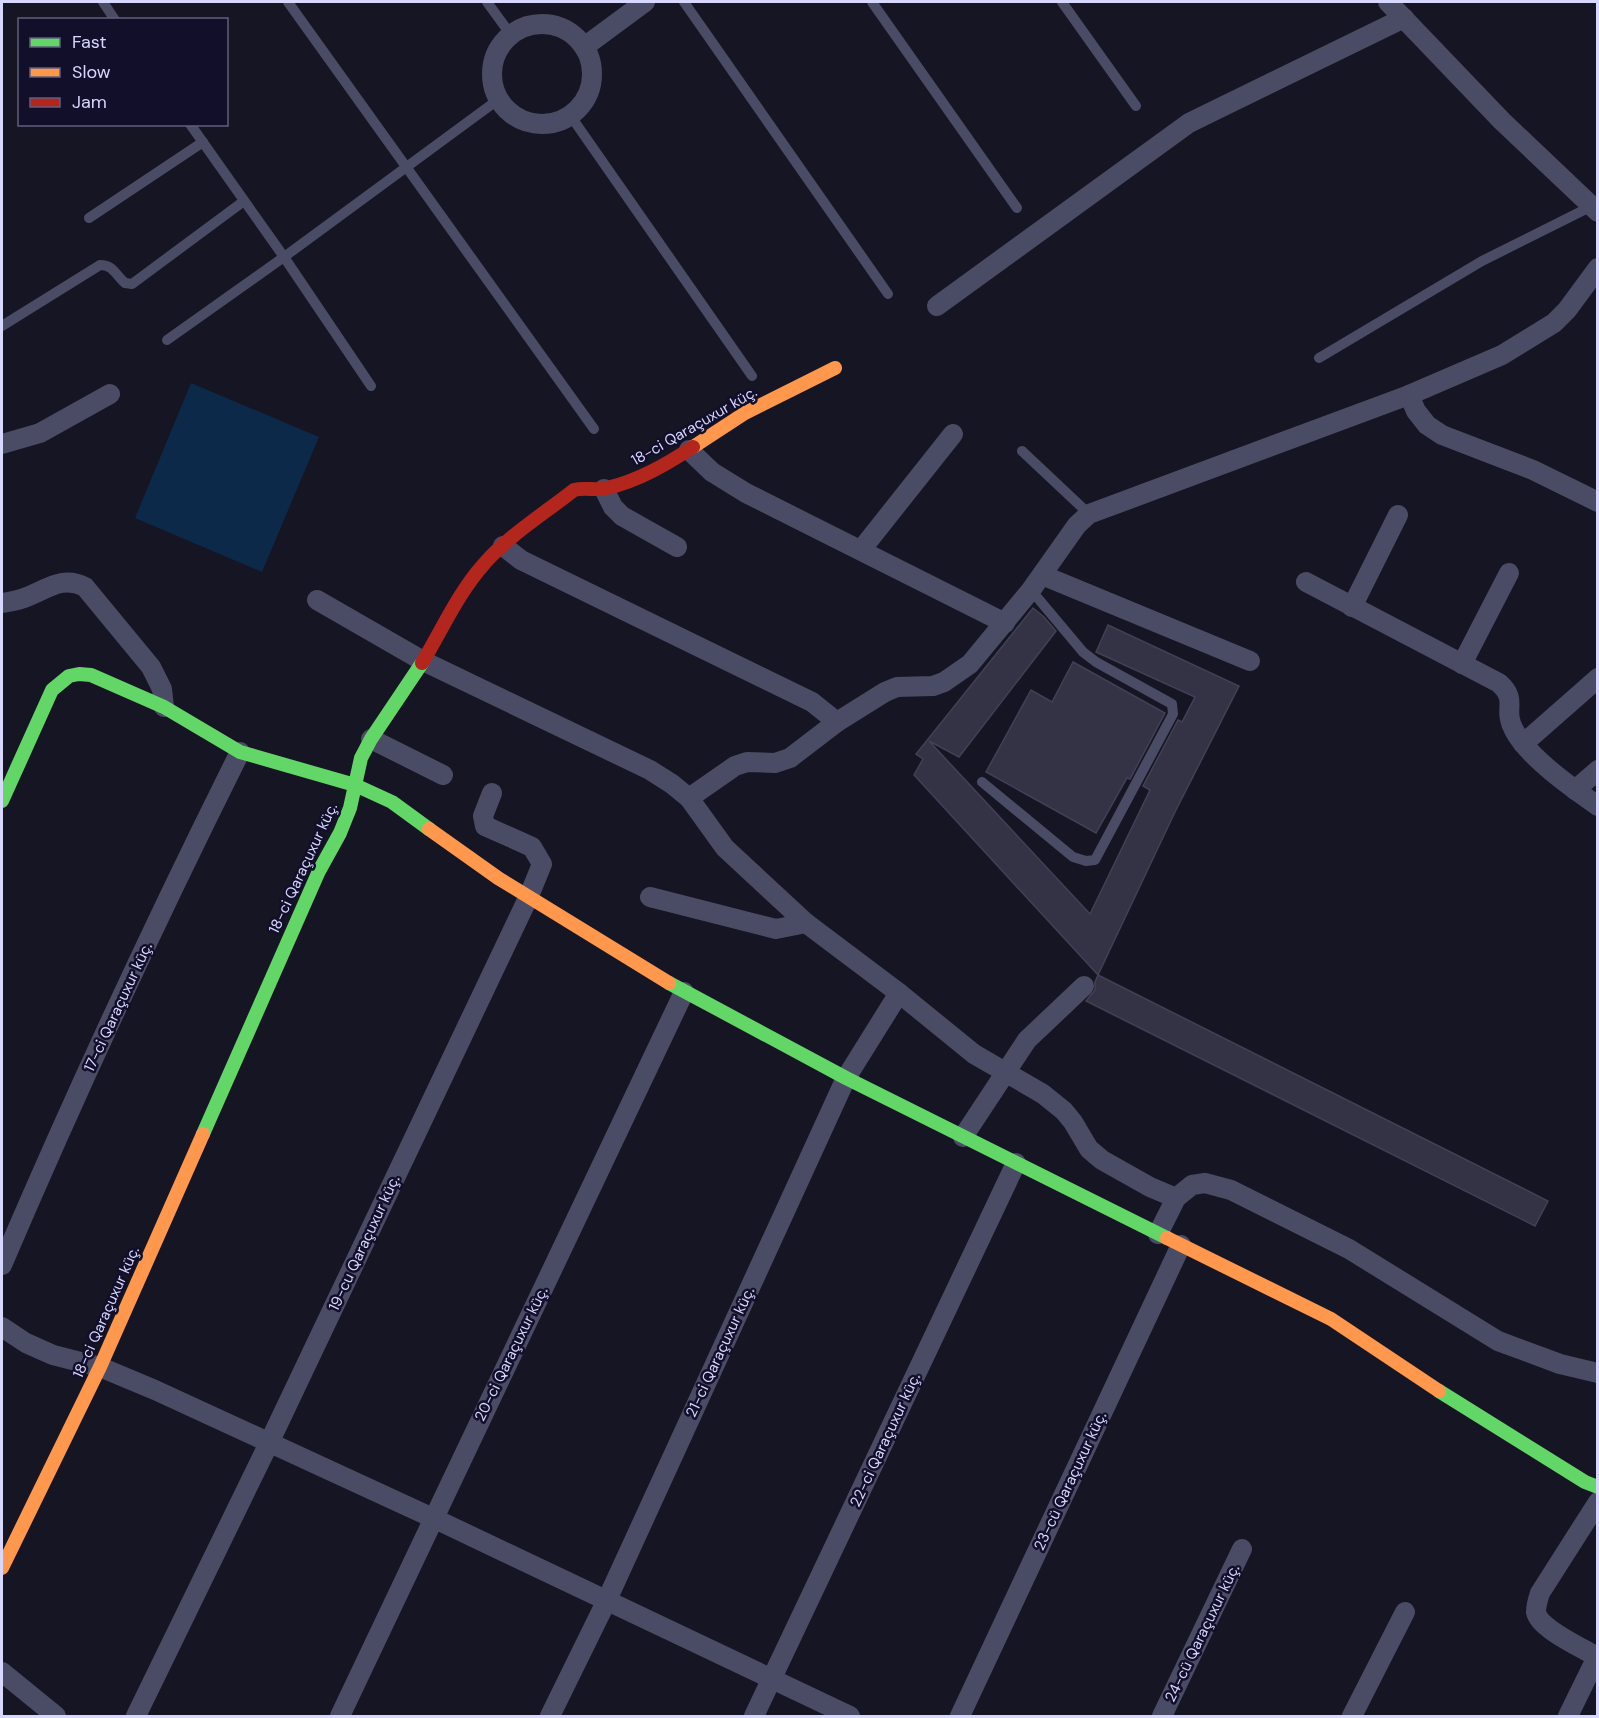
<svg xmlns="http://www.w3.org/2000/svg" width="1599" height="1718" viewBox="0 0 1599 1718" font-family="'DM Sans',sans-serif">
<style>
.water{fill:#0c2949}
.building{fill:#343345;stroke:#424057;stroke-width:1.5}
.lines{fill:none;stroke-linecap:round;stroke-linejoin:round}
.lane{stroke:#4a4b64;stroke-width:10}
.street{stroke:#4a4b64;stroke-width:20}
.fast{stroke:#63d668;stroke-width:14}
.slow{stroke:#ff974d;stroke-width:14}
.jam{stroke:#b3261e;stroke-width:14}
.labels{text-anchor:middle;stroke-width:5;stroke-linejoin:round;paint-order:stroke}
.street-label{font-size:15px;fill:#d7d7ff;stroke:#110f29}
</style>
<rect width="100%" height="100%" fill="#161523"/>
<!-- water -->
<polygon class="water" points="191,383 319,437 262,572 135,518"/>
<!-- building -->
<g class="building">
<polygon points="1033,608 1044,617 1056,631 959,757 929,741 1090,914 1150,790 1143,786 1178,720 1182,722 1195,697 1096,652 1108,625 1239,686 1175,812 1098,975 914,775 923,759 916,754"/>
<polygon points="1073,662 1165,713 1130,779 1127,778 1096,833 986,772 1031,690 1052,702"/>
<polygon points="1098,975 1548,1201 1535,1226 1086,1001 1095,990 1095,982"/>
</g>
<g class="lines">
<!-- lane -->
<g class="lane">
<polyline points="103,2 115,20"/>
<polyline points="288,2 594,429"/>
<polyline points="487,2 511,35"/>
<polyline points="684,2 888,294"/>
<polyline points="872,2 1017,208"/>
<polyline points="1062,2 1136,106"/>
<polyline points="570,115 752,376"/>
<polyline points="190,124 284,257 371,386"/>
<polyline points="89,218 203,142"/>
<path d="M2 326 100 265C114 265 115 275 125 283L132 284 244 201"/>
<polyline points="167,340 284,257 499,99"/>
<polyline points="1319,358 1482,261 1592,206"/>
<polyline points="1022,451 1089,514"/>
<polyline points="982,782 1073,857 1086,861 1095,860 1173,714 1172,704 1096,662 1083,652 1031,590"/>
</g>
<!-- street -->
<g class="street">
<polyline points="1388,2 1502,121 1598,212"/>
<circle cx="542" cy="74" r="50"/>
<polyline points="584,47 645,2"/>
<polyline points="937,306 1189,123 1404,18"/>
<polyline points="1409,395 1416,411 1427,425 1442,435 1533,470 1598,502"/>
<polyline points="2,444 40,433 110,394"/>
<polyline points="689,450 712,472 746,493 1005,623"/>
<polyline points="604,489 613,507 622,516 677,547"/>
<polyline points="503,546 521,560 812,702 837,722"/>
<polyline points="861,550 953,434"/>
<polyline points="1042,575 1250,661"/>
<path d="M1306 582 1499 683C1519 701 1502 708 1514 730 1528 757 1572 788 1598 806"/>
<polyline points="317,600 423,661 650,770 672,784 689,798 725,848 806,923 899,993 974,1054 1043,1094 1064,1111 1073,1122 1089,1149 1102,1160 1150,1187 1176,1198"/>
<path d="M2 603C8 602 15 601 21 599 44 592 61 574 85 587L151 667 162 689 164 707"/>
<polyline points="1352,607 1398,515"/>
<polyline points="1462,664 1509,573"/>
<polyline points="371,739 443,775"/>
<polyline points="1523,744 1598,678"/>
<polyline points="1575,790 1598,770"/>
<polyline points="689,798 735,766 747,762 775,763 790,758 837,722 885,692 897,687 933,686 944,682 970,664 1031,590 1077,525 1089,514 1409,395 1502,355 1554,323 1567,310 1598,268"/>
<polyline points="650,897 776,929 806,923"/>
<polyline points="963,1137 1027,1040 1084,986"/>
<polyline points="1158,1234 1176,1198 1192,1185 1205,1183 1231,1190 1349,1249 1498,1341 1560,1364 1598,1373"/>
<path d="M2 1265C76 1092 156 920 240 752"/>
<polyline points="2,1327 26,1343 53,1355 100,1367 155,1390 433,1518 850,1716"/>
<polyline points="2,1672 56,1716"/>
<polyline points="136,1716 269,1443 529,896 542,864 532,847 485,826 483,816 492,793"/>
<polyline points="340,1716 684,992"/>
<polyline points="550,1716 606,1602 846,1078 899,993"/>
<polyline points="754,1716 1016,1163"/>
<polyline points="960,1716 1181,1245"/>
<polyline points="1162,1716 1242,1549"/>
<polyline points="1352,1716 1405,1612"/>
<path d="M1568 1716 1597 1657C1583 1648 1539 1629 1536 1612 1536 1606 1538 1599 1540 1593L1598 1502"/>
</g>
<!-- fast -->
<g class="fast">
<polyline points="2,801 52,690 69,676 79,674 91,675 164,707 240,752 355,785 392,802 429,829"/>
<polyline points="669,983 846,1078 1167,1238"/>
<polyline points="203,1134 319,871 340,833 350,808 361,758 371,739 422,663"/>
<polyline points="1439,1391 1585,1482 1598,1487"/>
</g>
<!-- slow -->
<g class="slow">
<polyline points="693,447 745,413 835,368"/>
<polyline points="429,829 498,878 669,983"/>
<polyline points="1167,1238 1331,1319 1439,1391"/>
<polyline points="2,1568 100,1367 203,1134"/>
</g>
<!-- jam -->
<path class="jam" d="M422 663C442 630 458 593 484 564 508 536 545 513 574 490 585 487 596 491 607 488 638 481 667 464 693 447"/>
</g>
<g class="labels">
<!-- street labels -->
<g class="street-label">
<text transform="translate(694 426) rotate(-30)" y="5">18-ci Qaraçuxur küç.</text>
<text transform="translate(303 868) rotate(-65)" y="5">18-ci Qaraçuxur küç.</text>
<text transform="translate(118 1007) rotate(-65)" y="5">17-ci Qaraçuxur küç.</text>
<text transform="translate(364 1243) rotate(-65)" y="5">19-cu Qaraçuxur küç.</text>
<text transform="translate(106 1312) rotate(-66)" y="5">18-ci Qaraçuxur küç.</text>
<text transform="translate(720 1352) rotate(-65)" y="5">21-ci Qaraçuxur küç.</text>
<text transform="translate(511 1354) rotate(-64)" y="5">20-ci Qaraçuxur küç.</text>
<text transform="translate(885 1440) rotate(-65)" y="5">22-ci Qaraçuxur küç.</text>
<text transform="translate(1070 1481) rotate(-65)" y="5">23-cü Qaraçuxur küç.</text>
<text transform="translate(1202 1633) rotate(-64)" y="5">24-cü Qaraçuxur küç.</text>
</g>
</g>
<!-- border -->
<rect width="1599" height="1718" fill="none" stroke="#d7d7ff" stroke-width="6"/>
<!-- legend -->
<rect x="18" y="18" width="210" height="108" fill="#110f29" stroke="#605f7f" stroke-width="1.5"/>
<rect x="30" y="38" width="30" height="9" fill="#63d668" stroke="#605f7f" stroke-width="1.5"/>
<text x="72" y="48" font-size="18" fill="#d7d7ff">Fast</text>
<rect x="30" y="68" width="30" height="9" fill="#ff974d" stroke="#605f7f" stroke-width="1.5"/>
<text x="72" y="78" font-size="18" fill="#d7d7ff">Slow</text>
<rect x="30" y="98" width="30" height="9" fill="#b3261e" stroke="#605f7f" stroke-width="1.5"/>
<text x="72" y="108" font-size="18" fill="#d7d7ff">Jam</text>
</svg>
